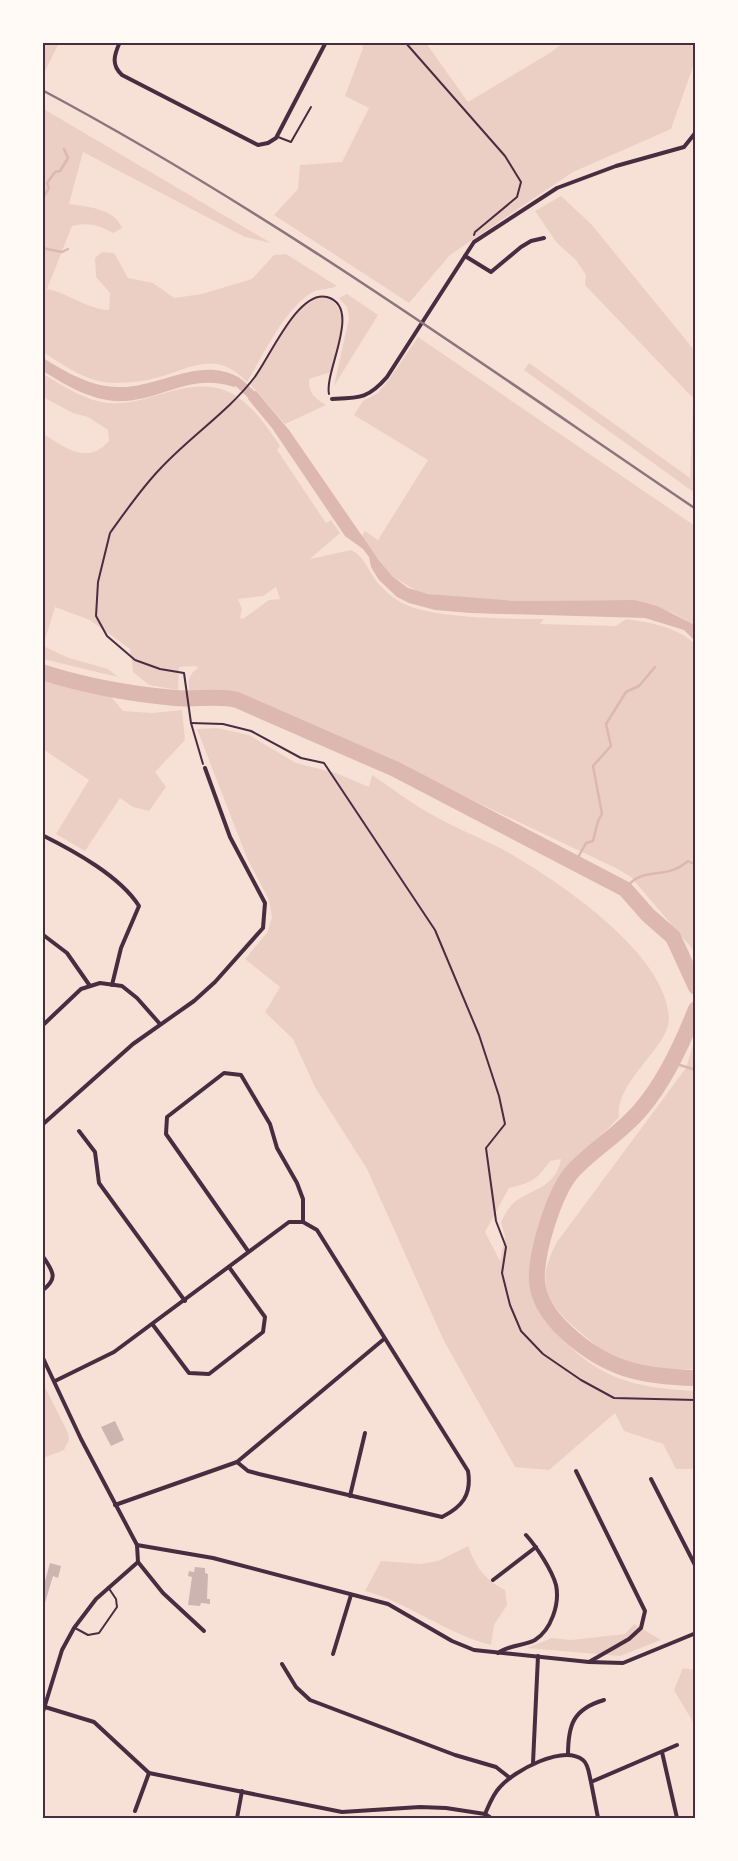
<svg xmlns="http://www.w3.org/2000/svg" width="738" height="1861" viewBox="0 0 738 1861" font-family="Roboto,sans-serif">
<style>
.green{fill:#ebcfc5;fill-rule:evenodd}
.water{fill:#dcb8b0}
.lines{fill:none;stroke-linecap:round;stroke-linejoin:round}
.stream{stroke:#dcb8b0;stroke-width:2.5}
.canal{stroke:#dcb8b0;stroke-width:9}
.river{stroke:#dcb8b0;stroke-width:16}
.building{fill:#ccb4b1}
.path{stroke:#4a2c40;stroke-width:2}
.service{stroke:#4a2c40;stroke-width:2}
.minor{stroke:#4a2c40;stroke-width:4}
.rail{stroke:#8f747c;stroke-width:2.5}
.neatline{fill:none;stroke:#4a2c40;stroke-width:2}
</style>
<rect width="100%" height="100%" fill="#f7e1d7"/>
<!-- green -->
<g class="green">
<polygon points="43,42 59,43 43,75 42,43"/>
<polygon points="361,43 426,43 468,102 550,53 563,43 695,43 695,61 671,129 573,172 450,255 409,303 274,215 298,189 300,165 342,162 369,108 345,96 363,48"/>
<path d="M42 108 271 243 245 237 83 152 69 204C88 207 114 208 122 228L113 233C98 225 89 222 72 226L47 289C69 293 86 309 109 310L110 293 96 277 95 258 102 252 114 253 128 278 153 283 174 298 202 294 252 279 274 255 286 254 337 286C329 290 318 288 311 293 284 310 264 354 247 382 219 353 199 364 166 375 152 380 132 383 117 383 89 384 65 366 43 352Z"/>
<polygon points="561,196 591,224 695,351 695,493 524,370 529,363 690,478 693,398 585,285 586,275 576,260 557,243 535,211"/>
<polygon points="347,294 378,315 334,386 349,318 347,307 339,298"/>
<path d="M327 297C355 315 338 346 331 372L309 379C309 394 314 397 326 405L285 424 250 384 299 308 313 298Z"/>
<polygon points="418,337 695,526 695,625 673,613 635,600 515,601 443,596 418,592 392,576 361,537 365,531 378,540 428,460 354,415 363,401 378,393 390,378"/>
<path d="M43 374C62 385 85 401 109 403 128 405 147 398 165 393 226 374 248 398 280 446L277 450 326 523 331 520 340 533 310 559 351 550C364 556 368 570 377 582 382 588 390 595 397 600 424 619 510 619 544 619L540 624 616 626 626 619C652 623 674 626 694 643L695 952 631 877 616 868 341 738 339 744 237 700 225 697 191 699C188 685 186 676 198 668L195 666 179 667 178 690 149 685 133 672 130 649 90 620 55 607 43 646 69 658 108 669 118 677 43 659 42 433C64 447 87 466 109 441L108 430 88 417 73 413 43 397ZM276 587 280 599 269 600 243 619 240 618 242 609 238 599 263 596Z"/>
<polygon points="42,672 103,687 123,711 152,713 182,710 185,740 155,772 166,787 149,811 133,807 120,798 85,851 56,834 89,780 43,749"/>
<path d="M217 728 249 735 296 763 336 773 369 787 372 775C391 787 409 802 429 813 453 827 479 837 504 850 556 880 666 952 669 1018 670 1047 614 1082 619 1117 601 1138 577 1155 561 1177 550 1195 545 1219 541 1238 537 1253 532 1269 532 1283 532 1299 543 1315 553 1327 592 1378 634 1388 695 1391V1469H676L663 1444 624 1431 615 1413 549 1470 515 1467 444 1341 367 1169 315 1087 293 1039 265 1012 280 987 245 959 267 933 272 917 269 900 247 858 197 729ZM561 1159C557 1185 535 1189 517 1200 509 1206 505 1214 501 1222L505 1236 500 1261 485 1232 509 1188C531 1183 538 1179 550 1161Z"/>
<path d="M695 1038V1369C671 1369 646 1371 623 1362 609 1357 596 1346 585 1336 550 1307 532 1288 557 1242L686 1068Z"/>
<polygon points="42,1381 68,1433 69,1440 64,1450 43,1458"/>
<path d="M468 1546C476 1567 484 1579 505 1590L507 1605 494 1625 491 1645C446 1634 410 1603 365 1591L381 1561 421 1564 438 1561Z"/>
<polygon points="634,1624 661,1640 620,1656 527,1648 552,1638 571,1640 625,1634"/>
<polygon points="683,1668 695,1670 695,1722 693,1722 674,1690"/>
</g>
<!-- water -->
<g class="water">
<path d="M43 358C66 372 92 388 121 387 161 387 201 355 240 378L239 383 234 387C191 373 166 398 125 401 95 403 67 386 43 371Z"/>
<polygon points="256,391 289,430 378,559 392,576 408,588 428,594 515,601 635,600 657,606 695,625 695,641 684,630 645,618 470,613 435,610 409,603 397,597 379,580 371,567 369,557 363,549 345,536 272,428 248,399 251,392"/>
</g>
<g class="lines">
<!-- stream -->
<g class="stream">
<polyline points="42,199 49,188 47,183 55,172 60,171 68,158 64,149"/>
<polyline points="42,248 62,252 68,249"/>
<polyline points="576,861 586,843 593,841 598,821 602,814 593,766 611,746 606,724 626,692 639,686 655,667"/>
<path d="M625 889C644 864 664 882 688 861L696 865"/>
<polyline points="670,1062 696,1070"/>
</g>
<!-- canal -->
<polyline class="canal" points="228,378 239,383 257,400"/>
<!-- river -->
<g class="river">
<path d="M42 672C85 686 131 694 175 698 196 700 217 695 237 700L395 769 625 889 648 915 673 937 696 987"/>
<path d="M696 1009C683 1042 665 1081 642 1108 622 1133 593 1149 572 1172 554 1193 535 1254 537 1282 539 1302 551 1318 565 1331 605 1369 641 1377 696 1378"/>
</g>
</g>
<!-- building -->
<g class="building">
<polygon points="115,1421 124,1440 111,1446 101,1427"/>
<polygon points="50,1563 61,1566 58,1578 53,1576 42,1613 42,1580 45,1581"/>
<polygon points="195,1567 205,1568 205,1573 208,1574 207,1599 210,1599 210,1604 201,1603 200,1606 188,1605 192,1577 188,1576 189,1571 194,1572"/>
</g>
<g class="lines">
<!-- path -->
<g class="path">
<polyline points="405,42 505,156 521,182 517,197 475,232 474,235"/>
<polyline points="191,723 223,724 251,731 301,758 324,763 435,930 479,1035 499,1096 505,1124 486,1148 496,1221 506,1247 502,1273 510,1305 521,1331 543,1354 581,1380 614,1398 696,1400"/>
<path d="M203 764 191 723 184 673 160 669 135 660 107 636 96 616 98 582 110 533C125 512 141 489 159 470 188 438 228 412 254 378 269 359 298 289 327 297 363 307 324 371 329 394"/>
</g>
<!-- service -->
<g class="service">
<polyline points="278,137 291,142 311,107"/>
<polyline points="75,1628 88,1635 99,1633 117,1607 116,1599 108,1587"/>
</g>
<!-- minor -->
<g class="minor">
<path d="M120 42C114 55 111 65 122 75L258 145 268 143 276 138 326 42"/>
<polyline points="465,256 491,272 521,247 531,241 544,238"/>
<path d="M332 399C359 398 368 399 387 377L474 242 557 188 616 166 684 147 696 132"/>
<path d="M42 835C74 851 120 876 139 906L121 948 112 985"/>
<polyline points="42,934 67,953 90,986"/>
<polyline points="42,1026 81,989 100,983 122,986 137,998 160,1024"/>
<polyline points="42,1125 133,1044 194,1001 215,982 263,928 265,903 230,837 205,768"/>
<polyline points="79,1131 95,1152 99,1183 185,1301"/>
<polyline points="248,1251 166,1134 167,1117 224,1073 241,1075 270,1124 277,1148 297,1183 303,1199 303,1222"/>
<path d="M42 1255C52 1271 60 1277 42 1291"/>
<polyline points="153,1325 189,1373 209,1374 263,1332 265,1317 229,1267"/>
<polyline points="42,1356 81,1439 137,1545 138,1562 96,1599 74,1628 62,1650 42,1715"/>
<path d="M55 1381 114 1352 289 1222H303L317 1230 468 1471C472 1495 462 1507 442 1517L259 1474 248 1471 237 1462"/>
<polyline points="576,1471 645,1611 641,1628 629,1639 589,1662"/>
<polyline points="651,1479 696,1567"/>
<polyline points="350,1496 365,1433"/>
<polyline points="115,1505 237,1462 384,1339"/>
<polyline points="137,1545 213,1558 388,1604 452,1641 474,1650 589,1662 623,1663 696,1633"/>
<polyline points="138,1562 163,1593 204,1631"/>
<polyline points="493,1580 536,1547"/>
<path d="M498 1653C508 1645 524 1646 535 1640 551 1630 560 1604 556 1585 552 1570 536 1546 526 1535"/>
<polyline points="333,1654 351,1595"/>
<polyline points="282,1664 296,1687 310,1700 455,1755 496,1767 510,1778"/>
<polyline points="45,1707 94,1722 149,1773 342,1812 420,1807 446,1808 485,1814 491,1818"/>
<polyline points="662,1752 677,1818"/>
<path d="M568 1755C568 1725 573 1709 604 1700"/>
<polyline points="533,1763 538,1656"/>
<polyline points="135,1811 149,1773"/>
<path d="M485 1814C489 1805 493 1794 500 1787 514 1771 563 1744 583 1760 589 1765 589 1775 591 1782"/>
<polyline points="237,1818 242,1791"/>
<polyline points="598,1818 591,1782 677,1745"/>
</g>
<!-- rail -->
<path class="rail" d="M42 90C269 211 483 365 696 509"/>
</g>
<!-- border -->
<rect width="738" height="1861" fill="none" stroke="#fffaf5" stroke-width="88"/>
<rect x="44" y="44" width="650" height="1773" class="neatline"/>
</svg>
